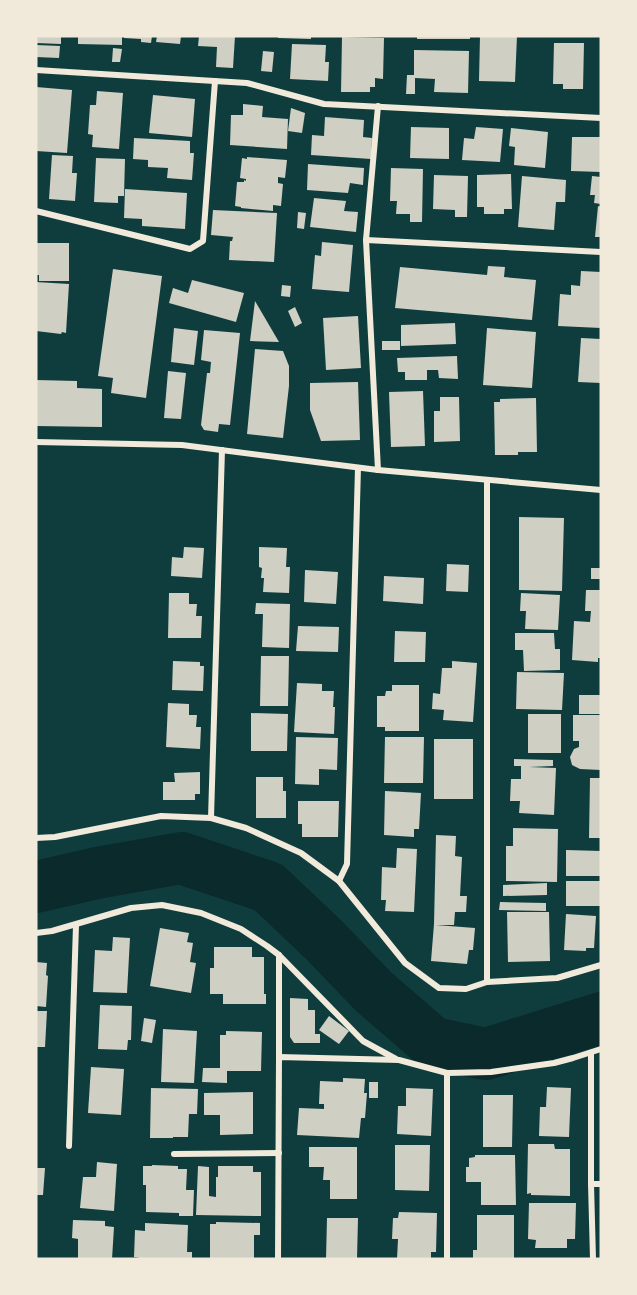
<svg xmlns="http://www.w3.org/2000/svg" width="637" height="1295" viewBox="0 0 637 1295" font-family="Mulish,sans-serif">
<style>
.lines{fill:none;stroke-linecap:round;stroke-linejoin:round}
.river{stroke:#0a2a2b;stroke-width:52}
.building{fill:#cfcfc3}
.minor{stroke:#f1e9da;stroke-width:6}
</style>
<rect width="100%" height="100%" fill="#0f3d3e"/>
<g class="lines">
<!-- river -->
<polyline class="river" points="36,887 97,873 181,858 268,887 324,940 374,992 433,1043 486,1054 601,1018"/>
</g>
<!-- building -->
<g class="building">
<polygon points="36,36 61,36 61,44 36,43"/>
<polygon points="78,36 122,36 122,45 78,44"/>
<polygon points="124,36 152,36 151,43 141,42 141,39 124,38"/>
<polygon points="157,36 181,36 180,44 156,42"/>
<polygon points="199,36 235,36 233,68 216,67 217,47 198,46"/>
<polygon points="278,36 311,36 311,39 278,38"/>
<rect x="417" y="36" width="53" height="3"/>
<polygon points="480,36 517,36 515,82 479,81"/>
<polygon points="342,37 384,38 383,79 375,78 375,87 370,87 370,92 341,92"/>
<polygon points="554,43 584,43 583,89 563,89 563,84 553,84"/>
<polygon points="292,44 326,45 325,62 329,62 328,81 290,79"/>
<polygon points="36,45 60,46 59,58 36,57"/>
<polygon points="113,48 122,49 120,62 112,62"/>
<polygon points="414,50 469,51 468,93 434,92 435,79 415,78 415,94 406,94 407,75 414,75"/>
<polygon points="263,51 274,52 272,72 261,71"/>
<polygon points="36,87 72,90 67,153 36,151"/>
<polygon points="97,91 123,93 119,149 92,147 93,135 88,134 90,105 96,105"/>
<polygon points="153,95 195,99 192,137 149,133"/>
<polygon points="243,104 263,106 262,117 288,119 287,149 230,145 231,115 243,115"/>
<polygon points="291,108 305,113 302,133 288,131"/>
<polygon points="325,117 364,120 363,137 372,138 371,159 311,155 312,135 324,136"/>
<polygon points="411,127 449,128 449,159 410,158"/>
<polygon points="476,127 503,129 500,162 462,160 464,138 474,139"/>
<polygon points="511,128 548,132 545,168 514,165 515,147 509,146"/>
<polygon points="572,137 601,137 601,172 571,171"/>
<polygon points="134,138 190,141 190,153 194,153 192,180 167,178 168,168 148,167 148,160 133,159"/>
<polygon points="52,155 73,156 72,173 77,173 75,201 49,199"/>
<polygon points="247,157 287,160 285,178 278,177 278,183 283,184 281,206 273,205 273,211 241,208 241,207 235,206 237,182 244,182 244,180 246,181 246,179 240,178 242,158 247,159"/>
<polygon points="96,158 125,159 124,196 118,196 118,203 94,202"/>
<polygon points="308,164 364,168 363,185 350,183 348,193 307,190"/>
<polygon points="391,168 423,169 422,222 410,222 410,214 396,214 397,201 390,201"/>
<polygon points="511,174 512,209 504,209 504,214 484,214 484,207 477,207 477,175"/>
<polygon points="434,175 468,176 467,217 455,217 455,210 433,209"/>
<polygon points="522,176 566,180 565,202 556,202 554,230 518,227"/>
<polygon points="592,176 601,177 601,204 594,203 595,195 590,195"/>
<polygon points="125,189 187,193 185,229 142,226 142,219 124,218"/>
<polygon points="314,198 346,201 344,211 358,212 356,232 310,227"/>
<polygon points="598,206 601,207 601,237 595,237"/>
<polygon points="213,210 277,213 274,262 229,260 230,241 232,241 233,237 211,235"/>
<polygon points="298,212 306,213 304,229 297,228"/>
<polygon points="322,242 353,245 349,292 312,289 315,255 321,256"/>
<polygon points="36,243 69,243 69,281 39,281 39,275 36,275"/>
<polygon points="488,266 505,267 504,277 536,280 532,320 395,308 400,267 487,275"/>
<polygon points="113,269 162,276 146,398 111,393 113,378 98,376"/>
<polygon points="581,271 601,272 601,328 558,326 560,294 571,295 571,285 580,286"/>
<polygon points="192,280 244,293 236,322 169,303 173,288 188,293"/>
<polygon points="36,282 69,284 66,333 62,332 61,334 36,331"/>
<polygon points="282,285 291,286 290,297 281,296"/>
<polygon points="255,301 279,342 250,341"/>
<polygon points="295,307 302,323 295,327 288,311"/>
<polygon points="358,316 361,368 326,370 323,318"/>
<polygon points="455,323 456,344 401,346 401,325"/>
<polygon points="174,328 198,331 194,365 171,362"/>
<polygon points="487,328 536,332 532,388 483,385"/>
<polygon points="204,330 240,333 230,425 219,424 218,432 204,430 201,425 207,373 210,373 211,362 201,360"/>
<polygon points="581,338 601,339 601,383 578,382"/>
<rect x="382" y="341" width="18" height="9"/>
<polygon points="255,349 283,351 289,366 289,386 283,438 247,434"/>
<polygon points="457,356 458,379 439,378 438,370 427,370 427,380 405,380 405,372 398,372 397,358"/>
<polygon points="168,371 186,373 181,419 164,418"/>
<polygon points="36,380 77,381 77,388 102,389 102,427 36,426"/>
<polygon points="358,382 360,440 321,441 310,410 310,383"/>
<polygon points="423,391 425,446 391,447 389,392"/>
<polygon points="440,397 459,397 460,441 434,442 434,411 440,411"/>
<polygon points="536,398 537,452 518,452 518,455 495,455 494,402 500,402 500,399"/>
<polygon points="519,517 564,518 562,591 519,590"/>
<polygon points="184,547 204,548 202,578 171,576 172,557 183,558"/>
<polygon points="259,547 287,548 286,567 290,567 289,593 263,592 264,578 261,578 262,568 259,567"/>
<polygon points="447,564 469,565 468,592 446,591"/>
<rect x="591" y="568" width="10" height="11"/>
<polygon points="305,570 338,572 336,604 304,602"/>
<polygon points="384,576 424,578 423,604 383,601"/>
<polygon points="586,590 601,590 601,658 598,658 598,662 572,660 574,621 590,622 591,611 585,611"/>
<polygon points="169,593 189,593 189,604 197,604 196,616 202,616 201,638 168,638"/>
<polygon points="521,593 560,595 558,630 525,629 526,611 520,611"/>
<polygon points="256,603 290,604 289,648 262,647 263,614 255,614"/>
<polygon points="298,626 339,627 338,652 296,651"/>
<polygon points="395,631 426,632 425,662 394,662"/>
<polygon points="515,633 554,633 555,649 560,649 560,670 524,671 523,650 515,650"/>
<polygon points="261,656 289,656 288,706 260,706"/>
<polygon points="173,661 200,662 200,666 204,666 203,691 172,690"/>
<polygon points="452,661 477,663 473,722 443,720 444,710 432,709 433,693 440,694 442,668 452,668"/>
<polygon points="517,672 564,673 562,710 516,709"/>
<polygon points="297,683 322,684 322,691 334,691 333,707 335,707 334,734 294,732"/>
<polygon points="392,685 419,685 419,731 385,731 385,727 377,727 377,696 385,696 386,691 392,691"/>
<rect x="579" y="695" width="22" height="19"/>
<polygon points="168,703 189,704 189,715 197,715 196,727 201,727 200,749 166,747"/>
<polygon points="251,713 288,714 287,751 251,751"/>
<rect x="528" y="714" width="33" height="39"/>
<polygon points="573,715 601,715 601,770 580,769 572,765 570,757 574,749 579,747 579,741 573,741"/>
<polygon points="296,737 338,738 337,770 319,769 319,785 295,784"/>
<polygon points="385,737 424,737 423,783 384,783"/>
<rect x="434" y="739" width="39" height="60"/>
<polygon points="514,759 553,760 553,766 529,767 556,768 554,815 519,813 520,801 510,801 511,779 521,779 521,766 514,766"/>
<polygon points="200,772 200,794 195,794 195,800 163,800 163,782 175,782 174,773"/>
<polygon points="256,777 283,777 283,791 286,791 286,818 256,818"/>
<polygon points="590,778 601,778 601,838 589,838"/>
<polygon points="385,791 421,793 419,829 414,829 414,837 384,835"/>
<polygon points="298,801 339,801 338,837 302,837 302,824 298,824"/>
<polygon points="513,828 558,829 557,882 506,881 506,846 513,846"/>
<polygon points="436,835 456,836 455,856 462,857 460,896 467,896 466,912 455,912 454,925 436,925 475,928 473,950 469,950 467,964 431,961 434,924"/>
<polygon points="397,848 417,849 414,912 385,911 386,900 381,900 382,867 396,868"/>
<polygon points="566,850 601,851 601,876 566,876"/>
<rect x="566" y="881" width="35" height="25"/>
<polygon points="547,883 547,895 503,896 503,885"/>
<polygon points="500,902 546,903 546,911 499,910"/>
<polygon points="507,912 549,912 550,961 508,962"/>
<polygon points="566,914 596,916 594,948 586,948 586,951 564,950"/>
<polygon points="160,928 189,933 187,942 193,943 190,962 196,963 191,993 150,986"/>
<polygon points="113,937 130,938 127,993 93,992 95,950 112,951"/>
<polygon points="214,947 252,947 252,957 264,957 264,994 266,994 266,1004 223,1004 223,994 210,994 210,968 214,968"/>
<polygon points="36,962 47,963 46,975 48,976 46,1007 36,1006"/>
<polygon points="290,998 308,999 308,1010 315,1010 315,1034 320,1034 320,1043 294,1043 290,1037"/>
<polygon points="100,1005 132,1006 131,1040 128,1040 127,1050 98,1049"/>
<polygon points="36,1011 47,1011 45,1047 36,1047"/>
<polygon points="329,1016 349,1031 339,1044 319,1030"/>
<polygon points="144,1018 156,1020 152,1043 141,1041"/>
<polygon points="163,1029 197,1031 194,1083 161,1082"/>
<polygon points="226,1031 262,1032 261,1071 227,1071 227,1083 202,1082 203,1068 220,1068 220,1035 226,1035"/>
<polygon points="91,1067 124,1069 121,1115 88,1113"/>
<polygon points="343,1078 365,1079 364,1093 367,1093 365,1118 361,1118 359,1138 297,1135 299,1108 324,1109 324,1104 319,1104 320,1081 343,1082"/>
<rect x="369" y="1082" width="9" height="16"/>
<polygon points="547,1087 571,1088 569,1137 539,1136 540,1107 546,1107"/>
<polygon points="151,1088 198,1089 197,1114 189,1114 188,1137 173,1137 173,1138 150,1138"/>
<polygon points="406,1088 433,1089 431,1136 397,1134 398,1106 406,1106"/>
<polygon points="253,1092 253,1134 220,1135 220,1115 204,1115 204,1093"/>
<polygon points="483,1095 513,1095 512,1147 483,1147"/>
<polygon points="528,1144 554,1144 555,1149 570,1149 570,1196 531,1195 531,1193 527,1194"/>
<polygon points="395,1145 430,1145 429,1191 395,1190"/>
<polygon points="309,1147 357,1147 357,1199 330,1199 330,1180 323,1180 324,1167 309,1167"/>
<polygon points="475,1155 515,1155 516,1205 481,1205 481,1182 466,1182 466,1167 469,1167 469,1158 475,1157"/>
<polygon points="97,1162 117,1164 114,1211 80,1208 83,1177 96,1177"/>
<polygon points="152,1165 178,1166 178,1169 187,1169 186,1190 194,1190 193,1216 179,1216 179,1213 146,1212 146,1185 143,1185 143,1166 152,1166"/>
<polygon points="198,1166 209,1167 209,1196 216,1197 216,1177 218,1177 218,1166 253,1166 253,1172 261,1172 261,1216 196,1215"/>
<polygon points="37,1168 45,1168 43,1195 36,1195"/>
<polygon points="529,1203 576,1203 575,1239 567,1239 567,1248 535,1248 536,1240 528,1239"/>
<polygon points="399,1212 437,1213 436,1252 431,1252 431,1259 397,1259 398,1239 392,1239 393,1218 398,1218"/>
<polygon points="477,1215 514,1215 514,1259 473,1259 473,1250 477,1250"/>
<polygon points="327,1218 358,1218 357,1259 326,1259"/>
<polygon points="73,1220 105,1221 105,1226 114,1227 112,1259 78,1259 78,1239 72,1238"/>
<polygon points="216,1222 260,1223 260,1235 254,1235 254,1259 210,1259 210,1224 216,1224"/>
<polygon points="145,1223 188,1225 187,1252 192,1252 192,1259 146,1259 134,1257 135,1230 145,1231"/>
</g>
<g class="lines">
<!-- minor -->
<g class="minor">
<polyline points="36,70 247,83 324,104 601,118"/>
<polyline points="378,106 366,240 378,470"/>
<polyline points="36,211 190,249 203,241 215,81"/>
<polyline points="366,240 601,252"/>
<polyline points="36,442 182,445 378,470 601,490"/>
<polyline points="211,818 222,450"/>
<polyline points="36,838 55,837 161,816 211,818 246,828 301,853 339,881 405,963 439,988 466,989 487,982 557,978 601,965"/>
<polyline points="339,881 347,864 358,468"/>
<polyline points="36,933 52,931 131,908 162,905 201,913 241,929 267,946 279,955 363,1041 396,1059"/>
<polyline points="279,955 279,1057"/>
<polyline points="487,982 487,480"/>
<polyline points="591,1053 591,1184 593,1259"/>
<polyline points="447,1073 447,1259"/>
<polyline points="69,1146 76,925"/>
<polyline points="174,1154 279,1153"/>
<polyline points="591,1184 601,1184"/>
<polyline points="278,1259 279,1057 399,1060 447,1073 491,1072 554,1063 573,1058 601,1049"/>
</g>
</g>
<!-- border -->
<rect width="637" height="1295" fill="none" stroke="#f1e9da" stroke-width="75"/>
</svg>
